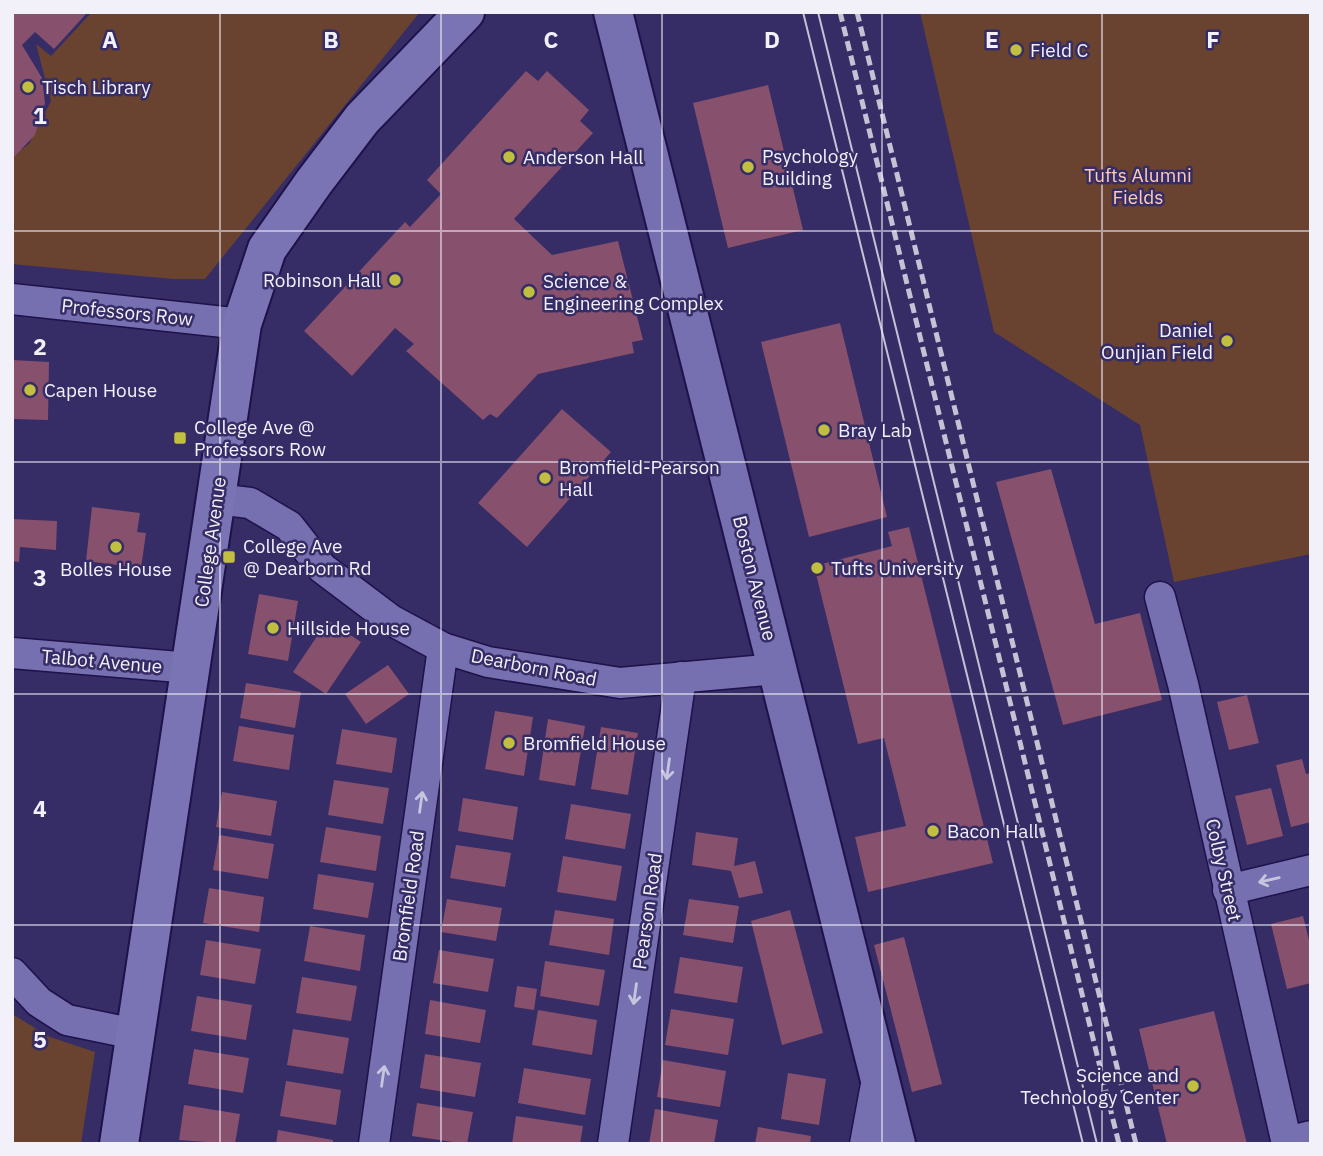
<svg xmlns="http://www.w3.org/2000/svg" width="1323" height="1156" viewBox="0 0 1323 1156" font-family="'IBM Plex Sans',sans-serif">
<style>
.green{fill:#6a4330}
.building{fill:#87506d}
.lines{fill:none;stroke-linecap:round;stroke-linejoin:round}
.minor-casing{stroke:#1f1149;stroke-width:33}
.tertiary-casing{stroke:#1f1149;stroke-width:42}
.secondary-casing{stroke:#1f1149;stroke-width:42}
.minor{stroke:#766fb0;stroke-width:30}
.tertiary{stroke:#766fb0;stroke-width:38}
.secondary{stroke:#7a74b4;stroke-width:38}
.tram{stroke:#c6c2d6;stroke-width:2}
.rail{stroke:#c6c2d6;stroke-width:5;stroke-dasharray:10 5;stroke-linecap:butt}
.oneway{stroke:#c7c4df}
.grid{fill:none;stroke:#f2f1f9;stroke-width:2;stroke-opacity:0.55}
.poi-dot{fill:#c1be40;stroke:#362c66;stroke-width:2.5}
.labels{text-anchor:middle;stroke-width:5;stroke-linejoin:round;paint-order:stroke}
.poi-label{font-size:19px;fill:#f2f1f9;stroke:#362c66;text-anchor:start}
.park-label{font-size:19px;fill:#ffccb2;stroke:#362c66}
.street-label{font-size:19px;fill:#f2f1f9;stroke:#362c66}
.grid-label{font-size:23px;text-anchor:middle;font-weight:bold;fill:#f2f1f9;stroke:#362c66;stroke-width:5;stroke-linejoin:round;paint-order:stroke}
</style>
<rect width="100%" height="100%" fill="#362c66"/>
<!-- green -->
<g class="green">
<polygon points="92,12 420,12 205,279 173,279 12,264 12,156 29,144 51,101 36,44 51,56"/>
<polygon points="920,12 1311,12 1311,554 1174,582 1140,425 994,332"/>
<polygon points="12,1014 50,1037 95,1052 81,1144 12,1144"/>
</g>
<!-- building -->
<g class="building">
<polygon points="12,12 86,14 54,49 35,32 22,45 42,78 45,103 35,135 12,159"/>
<polygon points="526,71 538,81 547,71 589,110 580,121 593,133 514,219 552,255 618,241 643,340 632,342 634,353 538,374 497,418 490,414 483,420 406,351 414,344 395,328 352,376 304,331 405,222 410,227 441,194 427,180"/>
<polygon points="768,85 803,230 728,248 693,103"/>
<polygon points="840,323 887,517 809,537 761,342"/>
<polygon points="12,360 49,362 48,420 12,419"/>
<polygon points="562,409 611,452 527,547 478,503"/>
<polygon points="1051,469 1095,624 1140,613 1162,700 1063,725 996,482"/>
<polygon points="92,507 140,513 137,532 146,533 141,568 86,561"/>
<polygon points="12,519 57,521 56,550 20,547 19,562 12,561"/>
<polygon points="909,527 993,863 868,892 855,837 906,826 884,738 858,744 814,566 892,546 888,532"/>
<polygon points="259,594 298,601 288,661 248,654"/>
<polygon points="328,620 361,642 326,694 293,672"/>
<polygon points="388,665 409,694 366,724 345,694"/>
<polygon points="246,683 301,692 295,728 240,718"/>
<polygon points="1247,695 1259,743 1229,750 1217,702"/>
<polygon points="495,711 533,717 524,776 485,769"/>
<polygon points="548,719 585,726 575,786 539,780"/>
<polygon points="239,726 294,735 289,770 233,761"/>
<polygon points="601,727 638,733 628,795 591,789"/>
<polygon points="342,729 397,738 392,773 336,764"/>
<polygon points="1302,759 1306,774 1311,773 1311,822 1291,827 1276,765"/>
<polygon points="334,780 389,788 383,824 328,815"/>
<polygon points="1271,788 1283,836 1247,845 1235,796"/>
<polygon points="222,792 277,801 271,836 216,827"/>
<polygon points="463,798 518,807 513,840 458,831"/>
<polygon points="571,804 631,814 625,849 565,839"/>
<polygon points="326,827 381,836 376,871 320,862"/>
<polygon points="696,832 738,838 734,866 755,861 763,893 739,898 731,871 692,865"/>
<polygon points="219,835 274,844 268,879 213,870"/>
<polygon points="456,845 511,853 505,887 450,878"/>
<polygon points="563,856 622,866 616,901 557,892"/>
<polygon points="318,874 374,883 368,918 313,909"/>
<polygon points="209,888 264,897 259,932 203,923"/>
<polygon points="447,899 502,908 496,941 441,932"/>
<polygon points="689,899 739,906 733,943 683,935"/>
<polygon points="555,910 614,919 609,955 549,945"/>
<polygon points="790,910 823,1033 782,1045 751,921"/>
<polygon points="1303,916 1311,948 1311,983 1287,989 1271,924"/>
<polygon points="310,926 365,935 360,971 304,961"/>
<polygon points="904,937 942,1084 912,1092 874,945"/>
<polygon points="206,940 261,949 255,984 200,975"/>
<polygon points="439,950 494,959 488,992 433,983"/>
<polygon points="680,957 743,967 737,1003 674,993"/>
<polygon points="545,961 605,970 599,1006 540,996"/>
<polygon points="302,977 357,986 351,1021 296,1013"/>
<polygon points="517,986 537,989 534,1010 514,1007"/>
<polygon points="197,996 252,1005 246,1040 191,1031"/>
<polygon points="430,1000 486,1010 480,1043 425,1034"/>
<polygon points="671,1009 734,1019 728,1055 665,1045"/>
<polygon points="538,1010 597,1020 592,1055 532,1045"/>
<polygon points="1214,1011 1247,1144 1167,1144 1139,1029"/>
<polygon points="293,1029 349,1038 343,1074 287,1065"/>
<polygon points="194,1049 249,1058 243,1093 188,1084"/>
<polygon points="425,1054 481,1063 475,1097 420,1088"/>
<polygon points="663,1060 726,1071 720,1107 657,1097"/>
<polygon points="524,1068 591,1079 585,1115 518,1103"/>
<polygon points="788,1073 826,1079 819,1125 781,1119"/>
<polygon points="286,1081 341,1090 336,1125 280,1116"/>
<polygon points="417,1103 473,1112 467,1144 412,1136"/>
<polygon points="184,1105 240,1114 235,1144 179,1140"/>
<polygon points="655,1109 718,1120 714,1144 649,1144"/>
<polygon points="516,1116 583,1126 580,1144 512,1144"/>
<polygon points="758,1127 811,1136 810,1144 755,1144"/>
<polygon points="278,1130 333,1140 333,1144 276,1144"/>
</g>
<g class="lines">
<!-- minor casing -->
<g class="minor-casing">
<g id="minor">
<polyline points="12,299 242,324"/>
<polyline points="216,499 250,503 289,526 322,568 391,620 443,648 488,662 620,683 777,669"/>
<polyline points="1160,597 1183,684 1287,1144"/>
<polyline points="12,653 191,668"/>
<polyline points="1228,890 1311,870"/>
<polyline points="12,973 39,1002 67,1020 135,1034"/>
<polyline points="1287,1142 1311,1136"/>
<polyline points="374,1144 443,648"/>
<polyline points="613,1144 681,677"/>
<polyline points="865,1144 877,1079"/>
</g>
</g>
<!-- tertiary casing -->
<g class="tertiary-casing">
<polyline id="tertiary" points="613,12 896,1144"/>
</g>
<!-- secondary casing -->
<g class="secondary-casing">
<polyline id="secondary" points="119,1144 242,324 267,249 314,182 362,119 465,12"/>
</g>
<!-- minor -->
<use href="#minor" class="minor"/>
<!-- tertiary -->
<use href="#tertiary" class="tertiary"/>
<!-- secondary -->
<use href="#secondary" class="secondary"/>
<!-- tram -->
<g class="tram">
<polyline points="803,12 1083,1144"/>
<polyline points="818,12 1097,1144"/>
</g>
<!-- rail -->
<g class="rail">
<polyline points="840,12 1119,1144"/>
<polyline points="857,12 1136,1144"/>
</g>
</g>
<!-- one-way arrows -->
<defs><path id="oneway-shaft" d="M-6 0H5M1.5-3L5.5 0L1.5 3" fill="none" stroke-width="1.6" stroke-linecap="round" stroke-linejoin="round" transform="scale(1.75)"/></defs>
<g class="oneway">
<use href="#oneway-shaft" transform="translate(668 769) rotate(98)"/>
<use href="#oneway-shaft" transform="translate(421 802) rotate(-82)"/>
<use href="#oneway-shaft" transform="translate(1269 880) rotate(167)"/>
<use href="#oneway-shaft" transform="translate(635 994) rotate(98)"/>
<use href="#oneway-shaft" transform="translate(383 1076) rotate(-82)"/>
</g>
<!-- grid -->
<path class="grid" d="M220 12V1144M441 12V1144M662 12V1144M882 12V1144M1102 12V1144M12 231H1311M12 462H1311M12 694H1311M12 925H1311"/>
<!-- markers -->
<g class="poi-dot">
<circle cx="1016" cy="50" r="7"/>
<circle cx="28" cy="87" r="7"/>
<circle cx="509" cy="157" r="7"/>
<circle cx="748" cy="167" r="7"/>
<circle cx="395" cy="280" r="7"/>
<circle cx="529" cy="292" r="7"/>
<circle cx="1227" cy="341" r="7"/>
<circle cx="30" cy="390" r="7"/>
<circle cx="824" cy="430" r="7"/>
<rect x="173" y="431" width="14" height="14" rx="3.5"/>
<circle cx="545" cy="478" r="7"/>
<circle cx="116" cy="547" r="7"/>
<rect x="222" y="550" width="14" height="14" rx="3.5"/>
<circle cx="817" cy="568" r="7"/>
<circle cx="273" cy="628" r="7"/>
<circle cx="509" cy="743" r="7"/>
<circle cx="933" cy="831" r="7"/>
<circle cx="1193" cy="1086" r="7"/>
</g>
<g class="labels">
<!-- poi labels -->
<g class="poi-label">
<text x="1030" y="57">Field C</text>
<text x="42" y="94">Tisch Library</text>
<text x="762" y="163">Psychology<tspan x="762" dy="22">Building</tspan></text>
<text x="523" y="164">Anderson Hall</text>
<text x="381" y="287" text-anchor="end">Robinson Hall</text>
<text x="543" y="288">Science &amp;<tspan x="543" dy="22">Engineering Complex</tspan></text>
<text x="1213" y="337" text-anchor="end">Daniel<tspan x="1213" dy="22">Ounjian Field</tspan></text>
<text x="44" y="397">Capen House</text>
<text x="194" y="434">College Ave @<tspan x="194" dy="22">Professors Row</tspan></text>
<text x="838" y="437">Bray Lab</text>
<text x="559" y="474">Bromfield-Pearson<tspan x="559" dy="22">Hall</tspan></text>
<text x="243" y="553">College Ave<tspan x="243" dy="22">@ Dearborn Rd</tspan></text>
<text x="831" y="575">Tufts University</text>
<text x="116" y="576" text-anchor="middle">Bolles House</text>
<text x="287" y="635">Hillside House</text>
<text x="523" y="750">Bromfield House</text>
<text x="947" y="838">Bacon Hall</text>
<text x="1179" y="1082" text-anchor="end">Science and<tspan x="1179" dy="22">Technology Center</tspan></text>
</g>
<!-- park labels -->
<g class="park-label">
<text x="1138" y="182">Tufts Alumni<tspan x="1138" dy="22">Fields</tspan></text>
</g>
<!-- street labels -->
<g class="street-label">
<text transform="translate(127 312) rotate(6)" y="7">Professors Row</text>
<text transform="translate(210 542) rotate(-82)" y="7">College Avenue</text>
<text transform="translate(755 578) rotate(76)" y="7">Boston Avenue</text>
<text transform="translate(102 661) rotate(5)" y="7">Talbot Avenue</text>
<text transform="translate(534 667) rotate(11)" y="7">Dearborn Road</text>
<text transform="translate(1224 870) rotate(77)" y="7">Colby Street</text>
<text transform="translate(408 896) rotate(-82)" y="7">Bromfield Road</text>
<text transform="translate(647 911) rotate(-82)" y="7">Pearson Road</text>
</g>
</g>
<g class="grid-label">
<text x="110" y="48">A</text>
<text x="331" y="48">B</text>
<text x="551" y="48">C</text>
<text x="772" y="48">D</text>
<text x="992" y="48">E</text>
<text x="1213" y="48">F</text>
<text x="40" y="124">1</text>
<text x="40" y="355">2</text>
<text x="40" y="586">3</text>
<text x="40" y="817">4</text>
<text x="40" y="1048">5</text>
</g>
<!-- border -->
<rect width="1323" height="1156" fill="none" stroke="#f2f1f9" stroke-width="28"/>
</svg>
